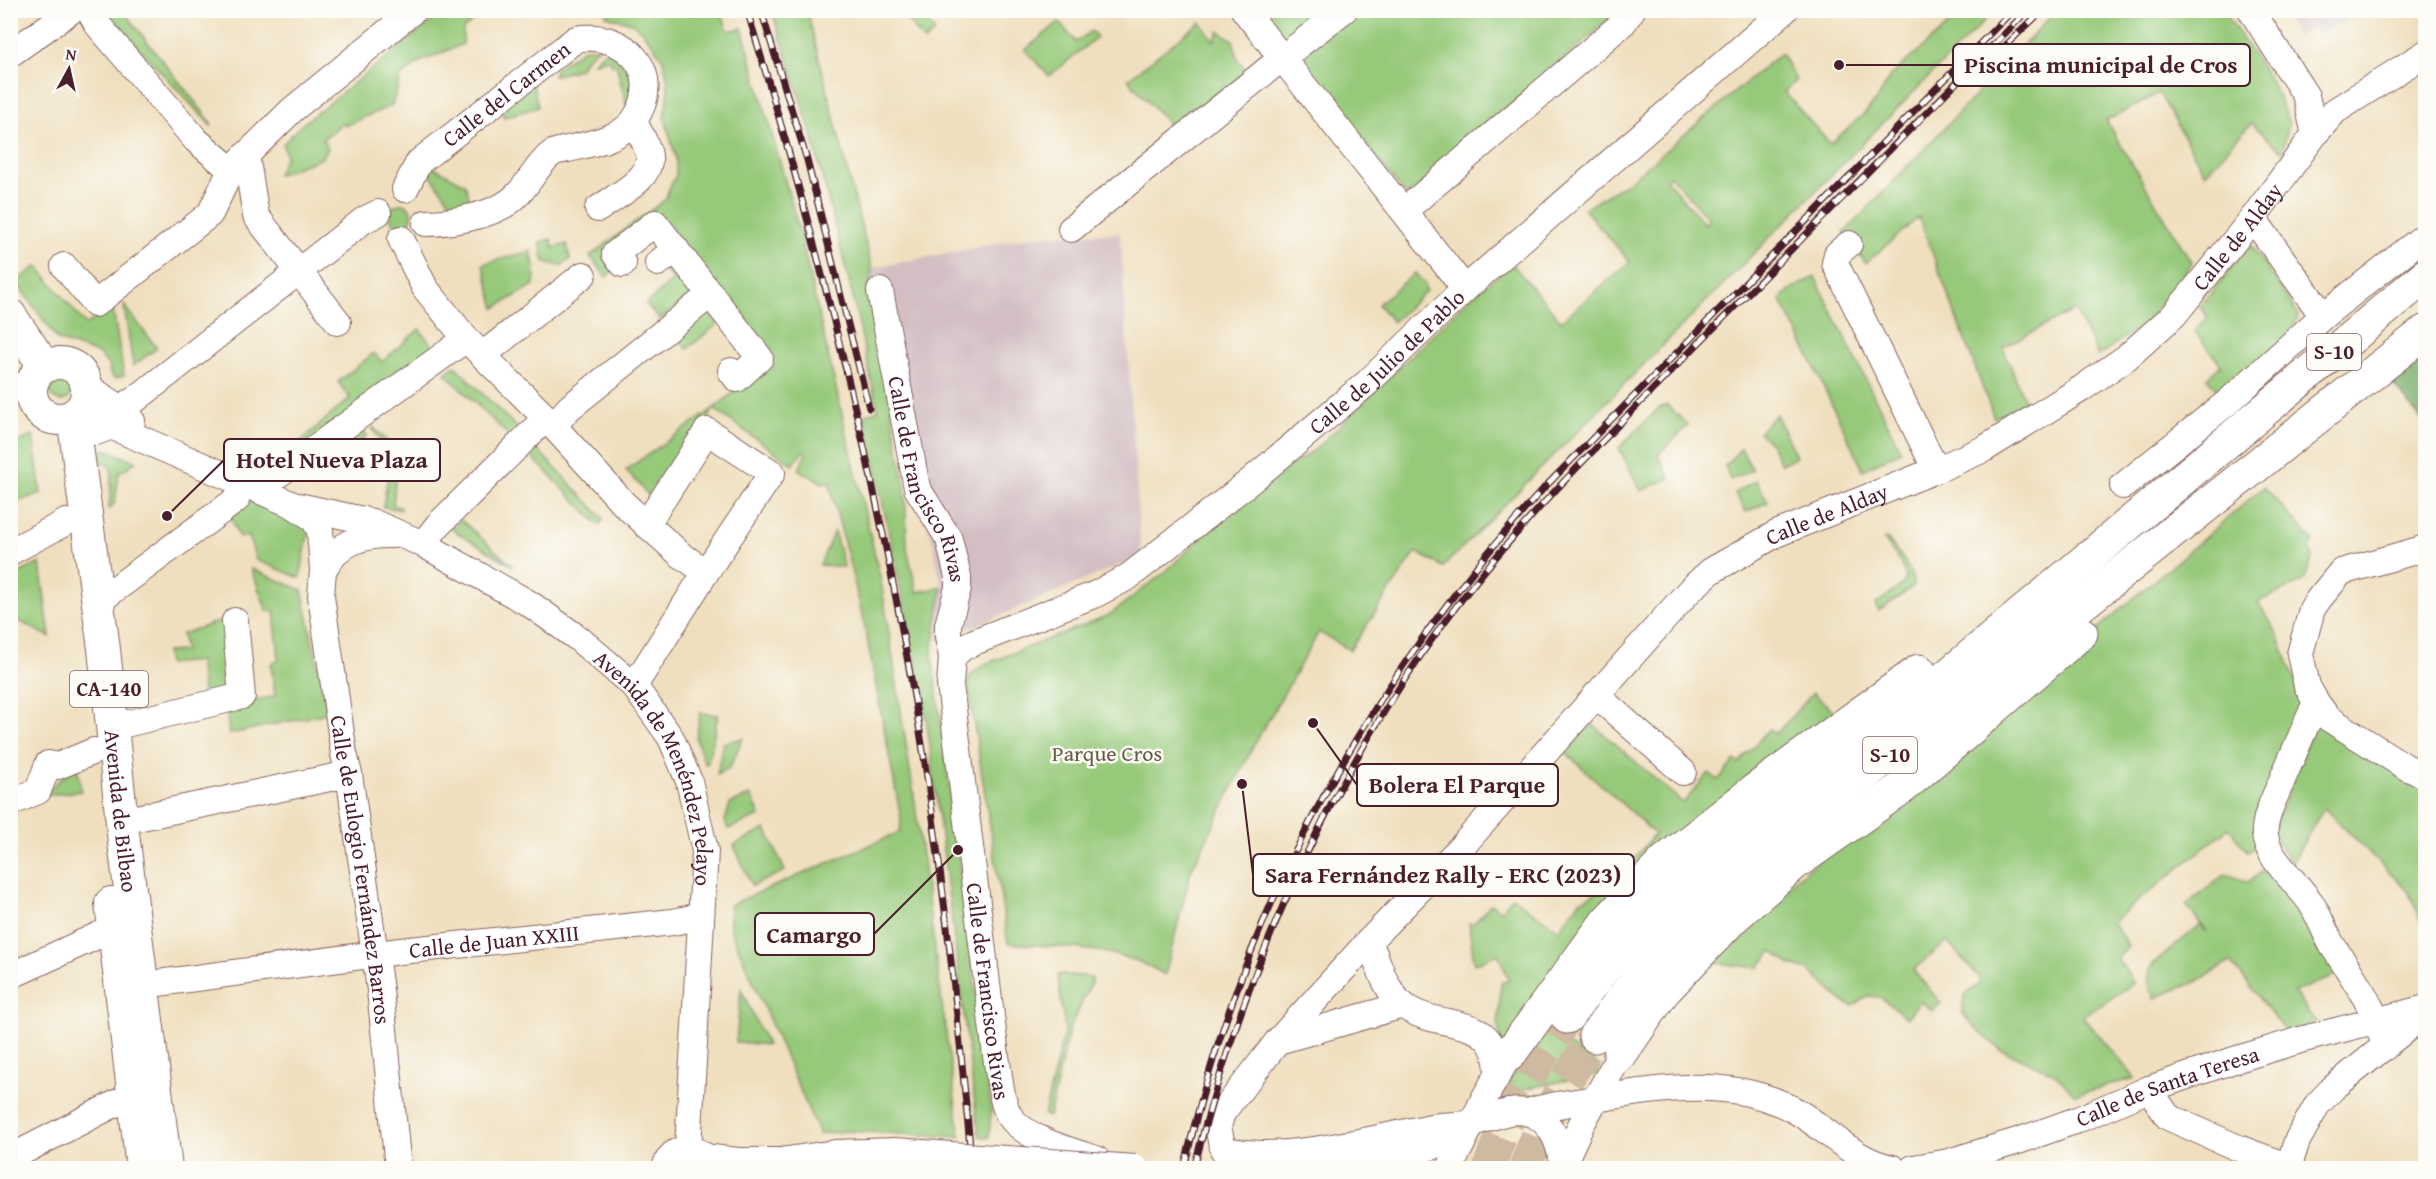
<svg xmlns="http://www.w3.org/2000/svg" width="2436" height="1179" viewBox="0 0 2436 1179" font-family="'Gentium Book Plus',serif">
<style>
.industrial{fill:#d2bec3}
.green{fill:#96c979;stroke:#707452;stroke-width:1.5;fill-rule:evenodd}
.forest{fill:#78ad69;stroke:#61664a;stroke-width:1.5}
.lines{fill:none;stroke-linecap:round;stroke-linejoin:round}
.highway-tunnel{stroke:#ceb9a1;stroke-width:33;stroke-dasharray:33 16;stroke-linecap:butt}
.minor-casing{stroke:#84625e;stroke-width:28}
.major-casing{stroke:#84625e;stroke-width:34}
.highway-casing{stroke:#84625e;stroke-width:35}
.minor{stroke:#fff;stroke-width:26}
.major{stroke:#fff;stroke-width:32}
.highway{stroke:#fff;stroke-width:33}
.rail-casing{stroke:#4a1f2b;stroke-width:7}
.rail{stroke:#fdfcf7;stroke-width:4.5;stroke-dasharray:14;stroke-linecap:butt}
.minor-bridge-casing{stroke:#84625e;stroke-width:28;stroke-linecap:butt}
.minor-bridge{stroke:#fff;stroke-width:26}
.labels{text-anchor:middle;stroke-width:5;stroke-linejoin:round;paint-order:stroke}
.shield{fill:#fdfcf7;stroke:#806168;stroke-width:1.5}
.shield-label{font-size:21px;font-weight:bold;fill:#4a1f2b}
.street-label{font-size:22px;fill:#4a1f2b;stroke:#fdfcf7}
.park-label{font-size:22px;fill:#655a46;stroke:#fdfcf7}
.leader{fill:none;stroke:#4a1f2b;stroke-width:2}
.callout-dot{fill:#4a1f2b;stroke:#fdfcf7;stroke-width:2}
.callout{fill:#fdfcf7;stroke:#4a1f2b;stroke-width:2}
.callout-label{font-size:24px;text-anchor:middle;font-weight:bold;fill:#4a1f2b}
</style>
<rect width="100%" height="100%" fill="#fdfcf7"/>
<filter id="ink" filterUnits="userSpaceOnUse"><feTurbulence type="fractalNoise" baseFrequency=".0167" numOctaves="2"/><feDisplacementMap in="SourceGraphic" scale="12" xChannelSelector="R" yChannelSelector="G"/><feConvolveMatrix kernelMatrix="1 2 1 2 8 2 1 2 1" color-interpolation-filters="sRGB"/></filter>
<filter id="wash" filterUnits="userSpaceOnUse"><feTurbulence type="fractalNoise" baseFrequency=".008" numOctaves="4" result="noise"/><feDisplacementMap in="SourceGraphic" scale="24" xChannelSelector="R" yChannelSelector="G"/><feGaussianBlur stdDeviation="1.35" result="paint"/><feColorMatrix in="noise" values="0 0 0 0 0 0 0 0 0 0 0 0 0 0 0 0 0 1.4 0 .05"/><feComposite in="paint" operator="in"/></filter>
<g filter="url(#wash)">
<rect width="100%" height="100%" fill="#efdfbe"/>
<!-- industrial -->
<g class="industrial">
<polygon points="2280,11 2367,11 2316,34 2314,27 2297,37"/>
<polygon points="1120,233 1141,556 937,642 942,587 933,543 915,487 869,286 872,268 1034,236"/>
</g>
<!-- green -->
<g class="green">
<polygon points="114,10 123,11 211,122 211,126 113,20 111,16"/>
<polygon points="1603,10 1610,19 1407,196 1297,59 1357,11"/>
<polygon points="445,11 486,11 463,29 463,44 420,62 401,77 392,105 345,126 343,123 323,139 328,148 322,158 277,175 286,156 283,144 300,126"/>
<polygon points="607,11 721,11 728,31 742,28 799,230 881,581 914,796 960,1137 846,1131 819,1134 730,929 730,905 900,832 901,818 863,617 829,482 823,483 799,470 806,453 803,450 793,465 714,409 652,499 626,470 713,409 762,369 668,223 606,277 590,256 667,198 667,193 676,175 676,158 664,116 668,99 668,81 663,59 643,32 632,23 606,16"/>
<polygon points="772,11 807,11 872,268 869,286 905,486 907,549 917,592 942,587 932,654 991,1109 989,1138 979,1136 925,707 864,414 878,411 852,293 812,136"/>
<polygon points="903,11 920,11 935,32 924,41 901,12"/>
<polygon points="1259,11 1312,11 1318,17 1287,44"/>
<path d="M1964 11H1994L1443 567 1416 552 1350 650 1319 632 1253 747 1191 870 1165 975C1120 946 1061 948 1008 943L968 685 970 676 983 665 1109 615 1165 572 1250 492 1316 449 1472 296 1512 264 1561 321 1630 262 1584 209 1627 183 1781 53 1796 80 1784 92 1830 144C1854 123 1878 106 1890 76ZM1670 175 1709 219 1705 224 1666 179Z"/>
<polygon points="2056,11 2224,11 2272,83 2289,123 2282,152 2251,123 2205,174 2159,93 2106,121 2192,263 2146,322 2098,356 2075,310 2003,347 2025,402 1994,418 1919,217 1866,263 1844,233"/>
<polygon points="1059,22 1076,42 1091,31 1097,37 1049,76 1025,50"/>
<path d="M1200 22 1214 41 1219 31 1233 40 1238 60 1248 73 1176 134C1162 114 1143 98 1128 79Z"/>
<polygon points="585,48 599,48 587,57 579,69 553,76 556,68"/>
<path d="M606 50C625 64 631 69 636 93L627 107 616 64 612 65 610 59 593 63Z"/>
<polygon points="532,81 538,107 504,117 500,106"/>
<polygon points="428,164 465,184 471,203 454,207 424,167"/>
<circle cx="401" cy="215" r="11"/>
<polygon points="551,239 553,248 567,244 570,259 561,266 544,262 540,242"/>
<polygon points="2250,244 2299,315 2286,339 2222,396 2207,378 2221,365 2194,331 2208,317 2200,307"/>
<polygon points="531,251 535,271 534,285 495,308 483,264"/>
<polygon points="673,259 694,288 690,296 660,320 646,304 673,280 661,266"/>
<polygon points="37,266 86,325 107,309 113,310 124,376 115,379 110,373 109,366 99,354 58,340 16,282"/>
<polygon points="1415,273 1425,284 1426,291 1393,322 1378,304"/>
<polygon points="1815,277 1901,451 1863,470 1799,335 1780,300 1791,289"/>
<polygon points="124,305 157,348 133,366"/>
<polygon points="706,310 718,324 687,349 676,335"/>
<polygon points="419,329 436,350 271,472 262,469 267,461 271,467 350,398 338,382 374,353 382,362"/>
<polygon points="455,366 522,433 514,441 445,373"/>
<circle cx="61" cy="390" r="11"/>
<polygon points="1667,405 1688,425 1658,455 1670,478 1641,491 1619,448 1659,408"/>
<polygon points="1776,414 1796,457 1781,464 1771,444 1759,432"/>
<polygon points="358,423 367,436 335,461 321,457 311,484 286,477"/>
<polygon points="373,427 398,452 393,505 401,508 400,510 383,507 391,456 372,428"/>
<polygon points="33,435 41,493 15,503 11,476 11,446"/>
<polygon points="535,447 604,519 599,525 528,453"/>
<polygon points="1741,448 1752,470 1730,480 1725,466"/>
<polygon points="105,449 136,462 119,473 115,503 109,509 112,472 109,465 101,462 98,458 98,454"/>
<polygon points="1756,480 1768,502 1746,512 1735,493"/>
<polygon points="2264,487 2314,542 2309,547 2313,557 2304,581 2258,602 2277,633 2298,688 2310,702 2260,844 2248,852 2229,828 2112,922 2129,947 2117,958 2134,983 2083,1017 2135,1078 2075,1095 2055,1074 2000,1049 1974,1027 1962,1013 1964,996 1980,983 1979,977 1947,942 1913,970 1941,1003 1933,1011 1920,1001 1907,1018 1880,997 1869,996 1853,1006 1845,1003 1808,970 1789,964 1772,951 1758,968 1708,962 1749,917 1945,759"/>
<polygon points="249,500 310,524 300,578 256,560 249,536 239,538 230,515"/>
<polygon points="461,520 513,566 451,529"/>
<polygon points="834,531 844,567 820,565"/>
<path d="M1884 539H1888C1898 553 1914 568 1913 587L1879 611 1875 605 1903 584 1906 577 1900 562Z"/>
<polygon points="40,563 50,637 11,617 11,584 14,575"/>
<polygon points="251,569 302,590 328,713 229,734 226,707 275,696 271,664 279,659 274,611 267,611"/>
<polygon points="229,618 236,692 204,699 199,661 168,664 166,652 185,651 182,634"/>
<polygon points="1813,693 1836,713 1502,1046 1498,1027 1501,983 1509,980 1498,954 1474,964 1469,923 1473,924 1491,904 1501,911 1512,897 1559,930 1580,901 1602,889 1622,872 1655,834 1565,752 1592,724 1683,803 1709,773 1718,780 1735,760 1739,763 1769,729 1776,734"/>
<polygon points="700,713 718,715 708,763 705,764 696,739"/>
<polygon points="2318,713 2425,783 2425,930 2408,891 2324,808 2291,864 2272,833"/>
<polygon points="743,738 730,767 717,775 723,743"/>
<polygon points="77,766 81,791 40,796"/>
<polygon points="751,795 760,816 728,829 725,821 730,804"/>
<polygon points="766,829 785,871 752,886 734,845"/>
<path d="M2269 867 2283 881 2346 972 2294 992 2316 1023 2286 1032 2231 962 2196 982 2154 998C2148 987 2146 977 2152 965L2200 925 2207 932 2186 905 2226 874 2248 882Z"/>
<polygon points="1061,974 1089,977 1092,978 1092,981 1069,1030 1049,1117 1044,1115 1065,1029 1058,979 1058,975"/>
<polygon points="741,989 767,1045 736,1042"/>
<polygon points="1542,1028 1600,1066 1597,1074 1505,1093 1516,1067"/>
</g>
<!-- forest -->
<polygon class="forest" points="2425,360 2425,424 2394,385"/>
</g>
<g filter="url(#ink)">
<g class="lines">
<!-- highway-tunnel -->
<g class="highway-tunnel">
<path d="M1489 1168C1507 1114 1535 1064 1567 1017"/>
<path d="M1525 1168C1541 1121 1567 1077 1595 1036"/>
</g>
<!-- minor casing -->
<g class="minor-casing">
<g id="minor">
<polyline points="89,10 97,24 196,140 231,170"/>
<polyline points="1244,10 1465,289"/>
<polyline points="2251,10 2306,96 2315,134"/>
<polyline points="10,54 72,10"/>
<polyline points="246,155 256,216 338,322"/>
<path id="s1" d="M405 189 419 162 576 39C627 30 666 75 634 120 621 139 589 144 568 149 563 150 555 151 551 154 537 165 529 184 516 196 498 215 452 223 426 223"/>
<path d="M598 209C614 197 652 180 649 156 648 145 638 131 634 121"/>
<polyline points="1404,211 1623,23 1632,10"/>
<polyline points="2253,218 2323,316"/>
<polyline points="1071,229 1282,58 1344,10"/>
<polyline points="401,239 425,288 466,339 546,418 625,505 681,555 706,572 634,686"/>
<polyline points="1849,244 1837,254 1835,263 1936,470"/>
<polyline points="658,263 676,249"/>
<polyline points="623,264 615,254 655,223 760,358 737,379 731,371"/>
<polyline points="64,266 95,304 210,214 231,170 292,110 414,10"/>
<path id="s2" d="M880 291 917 488 949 539 958 577V588L948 625V637L952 657 950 685 996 1056C999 1073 1000 1095 1007 1111 1018 1137 1071 1151 1096 1159L1097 1168"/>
<polyline points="483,355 583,275"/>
<polyline points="86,386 120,408 132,421"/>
<polyline points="10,387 31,385"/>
<path id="s3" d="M79 412 293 505 313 518 320 530 323 570 321 596 344 754 349 774 380 990 398 1168"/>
<polyline points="553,426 569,408 711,294"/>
<polyline points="96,432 112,426 120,408 136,399 364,220 378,213"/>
<polyline points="272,479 466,339"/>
<polyline points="2123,486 2229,401 2323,316 2426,235"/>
<path id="s4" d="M298 506 372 522 388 529 423 544 530 604 579 639 634 686 671 738 689 781 705 851 688 1148"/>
<polyline points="646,525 707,431 772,473 706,572"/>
<polyline points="423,544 438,525 546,418"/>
<polyline points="10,552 66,522"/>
<path d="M323 570C339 542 363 534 393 535"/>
<polyline points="107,595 236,500"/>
<path id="s5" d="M952 657 962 648 974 642 1096 594 1128 577 1146 563 1248 483 1367 383 1465 289 1785 10"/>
<polyline points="1596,695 1683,772"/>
<polyline points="2316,702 2328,718 2406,767 2426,776"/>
<polyline points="113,727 242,696 235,621"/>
<polyline points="10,803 38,791 48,764 58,766 94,751"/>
<polyline points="122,821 349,774"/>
<path d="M1369 941C1378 961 1385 992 1404 1006 1441 1033 1496 1010 1498 1072"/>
<polyline points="10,976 99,935 114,934"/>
<path id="s6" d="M143 985 400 951 673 922 692 918 701 912"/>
<polyline points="1278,1041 1403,1005"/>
<path d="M2385 1047C2377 1011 2354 978 2334 948 2325 934 2320 917 2311 903 2298 883 2266 858 2265 834 2264 824 2268 813 2272 803L2316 702 2307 686 2300 654 2312 609 2318 600 2341 572 2426 548"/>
<polyline points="2149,1089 2168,1117 2238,1148 2292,1168"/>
<path d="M1528 1112C1550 1105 1572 1103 1595 1099 1661 1088 1734 1076 1796 1111 1829 1130 1854 1161 1893 1168"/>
<path id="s7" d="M1223 1149 1218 1127 1222 1113 1278 1041 1369 941 1465 843 1690 590 1711 571 1776 534 1936 470 1984 449 2081 389 2127 357 2174 315 2253 218 2315 134 2335 111 2426 53"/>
<path d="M1223 1149C1277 1165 1375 1138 1431 1127 1444 1125 1459 1126 1472 1123 1491 1119 1508 1107 1529 1113 1551 1119 1560 1144 1562 1163"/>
<polyline points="704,1157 738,1161 780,1161"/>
<polyline points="10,1158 132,1095"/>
<path d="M665 1168C670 1150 688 1143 703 1155"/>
<polyline points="1324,1168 1431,1147 1457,1137 1471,1124"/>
<polyline points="1450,1168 1485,1097 1508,1057"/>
<polyline points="1561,1168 1581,1125 1620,1055"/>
<path id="s8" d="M1913 1168 1949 1162 2021 1140 2077 1120 2149 1089 2231 1061 2300 1040 2426 1008"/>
<polyline points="2288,1168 2297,1141 2317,1105 2333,1088 2426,1013"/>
</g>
</g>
<!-- major casing -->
<g class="major-casing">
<g id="major">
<polyline points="10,315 45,367"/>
<circle cx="59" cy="391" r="28"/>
<path id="s9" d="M73 416 104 649 124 842 166 1168"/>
<polyline points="111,903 142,1168"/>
</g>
</g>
<!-- highway casing -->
<g class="highway-casing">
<g id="highway">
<polyline points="1567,1017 1604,968 1657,908 1702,867 1953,671 2426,275"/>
<polyline points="1595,1036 1639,976 1686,923 1777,841 1969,694 2426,331"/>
<polyline points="1509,1055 1607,921 1665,861 1755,790 1919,671"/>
<polyline points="1620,1055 1663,992 1733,918 1794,864 1903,787 2081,633"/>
</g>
</g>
<!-- minor -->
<use href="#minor" class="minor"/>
<!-- major -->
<use href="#major" class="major"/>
<!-- highway -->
<use href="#highway" class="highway"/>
<!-- rail casing -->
<g class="rail-casing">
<g id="rail">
<path d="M747 10C820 249 881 492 921 738 944 881 959 1025 972 1168"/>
<polyline points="761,10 807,160 869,408"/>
<polyline points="1988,62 2043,10"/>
<path d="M1184 1168C1243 910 1366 683 1544 488L2013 10"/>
<path d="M1194 1168C1241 982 1314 811 1423 652 1494 548 1586 458 1674 368 1792 249 1910 130 2028 10"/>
</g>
</g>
<!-- rail -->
<use href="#rail" class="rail"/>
<!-- minor-bridge casing -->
<g class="minor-bridge-casing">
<polyline id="minor-bridge" points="780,1161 835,1153 895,1151 1135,1168"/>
</g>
<!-- minor-bridge -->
<use href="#minor-bridge" class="minor-bridge"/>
</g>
</g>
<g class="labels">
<!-- shield labels -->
<g class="shield">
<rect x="2307" y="334" width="54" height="36" rx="4.5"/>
<rect x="70" y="671" width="78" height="36" rx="4.5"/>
<rect x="1863" y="737" width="54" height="36" rx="4.5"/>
</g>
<g class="shield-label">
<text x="2334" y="359">S-10</text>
<text x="109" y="696">CA-140</text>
<text x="1890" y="762">S-10</text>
</g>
<!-- street labels -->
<g class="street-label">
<text dy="8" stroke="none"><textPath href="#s1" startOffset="141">Calle del Carmen</textPath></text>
<text dy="8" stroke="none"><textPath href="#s7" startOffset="1401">Calle de Alday</textPath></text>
<text dy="8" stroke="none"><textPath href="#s5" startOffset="531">Calle de Julio de Pablo</textPath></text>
<text dy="8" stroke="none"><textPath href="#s2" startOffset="196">Calle de Francisco Rivas</textPath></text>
<text dy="8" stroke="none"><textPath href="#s7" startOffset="897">Calle de Alday</textPath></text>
<text dy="8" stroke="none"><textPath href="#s4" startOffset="471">Avenida de Menéndez Pelayo</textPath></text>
<text dy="8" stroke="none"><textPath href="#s9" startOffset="398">Avenida de Bilbao</textPath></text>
<text dy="8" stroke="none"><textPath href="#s3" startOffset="614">Calle de Eulogio Fernández Barros</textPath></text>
<text dy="8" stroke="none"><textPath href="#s6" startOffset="354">Calle de Juan XXIII</textPath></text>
<text dy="8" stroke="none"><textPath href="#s2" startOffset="718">Calle de Francisco Rivas</textPath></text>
<text dy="8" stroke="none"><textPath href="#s8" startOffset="268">Calle de Santa Teresa</textPath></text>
</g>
<!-- park labels -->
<g class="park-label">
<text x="1107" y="761">Parque Cros</text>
</g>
</g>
<!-- callouts -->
<path class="leader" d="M1839 65L1953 65M167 516L224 460M1313 723L1357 785M1242 784L1253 875M958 850L874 934"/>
<g class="callout-dot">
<circle cx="1839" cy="65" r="6"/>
<circle cx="167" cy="516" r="6"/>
<circle cx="1313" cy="723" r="6"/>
<circle cx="1242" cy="784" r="6"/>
<circle cx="958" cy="850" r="6"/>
</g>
<g class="callout">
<rect x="1953" y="44" width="297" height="42" rx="6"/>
<rect x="224" y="439" width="216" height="42" rx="6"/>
<rect x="1357" y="764" width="201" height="42" rx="6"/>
<rect x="1253" y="854" width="381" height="42" rx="6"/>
<rect x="755" y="913" width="119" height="42" rx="6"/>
</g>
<g class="callout-label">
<text x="2101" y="73">Piscina municipal de Cros</text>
<text x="332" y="468">Hotel Nueva Plaza</text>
<text x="1457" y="793">Bolera El Parque</text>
<text x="1443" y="883">Sara Fernández Rally - ERC (2023)</text>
<text x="814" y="943">Camargo</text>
</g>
<!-- margin -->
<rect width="2436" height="1179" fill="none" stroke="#fdfcf7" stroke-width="36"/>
<!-- north arrow -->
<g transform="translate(69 69) rotate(8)" stroke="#fdfcf7" stroke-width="4.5" paint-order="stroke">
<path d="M0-4.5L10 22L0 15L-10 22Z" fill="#4a1f2b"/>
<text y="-9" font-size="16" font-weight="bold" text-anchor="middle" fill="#4a1f2b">N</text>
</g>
</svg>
